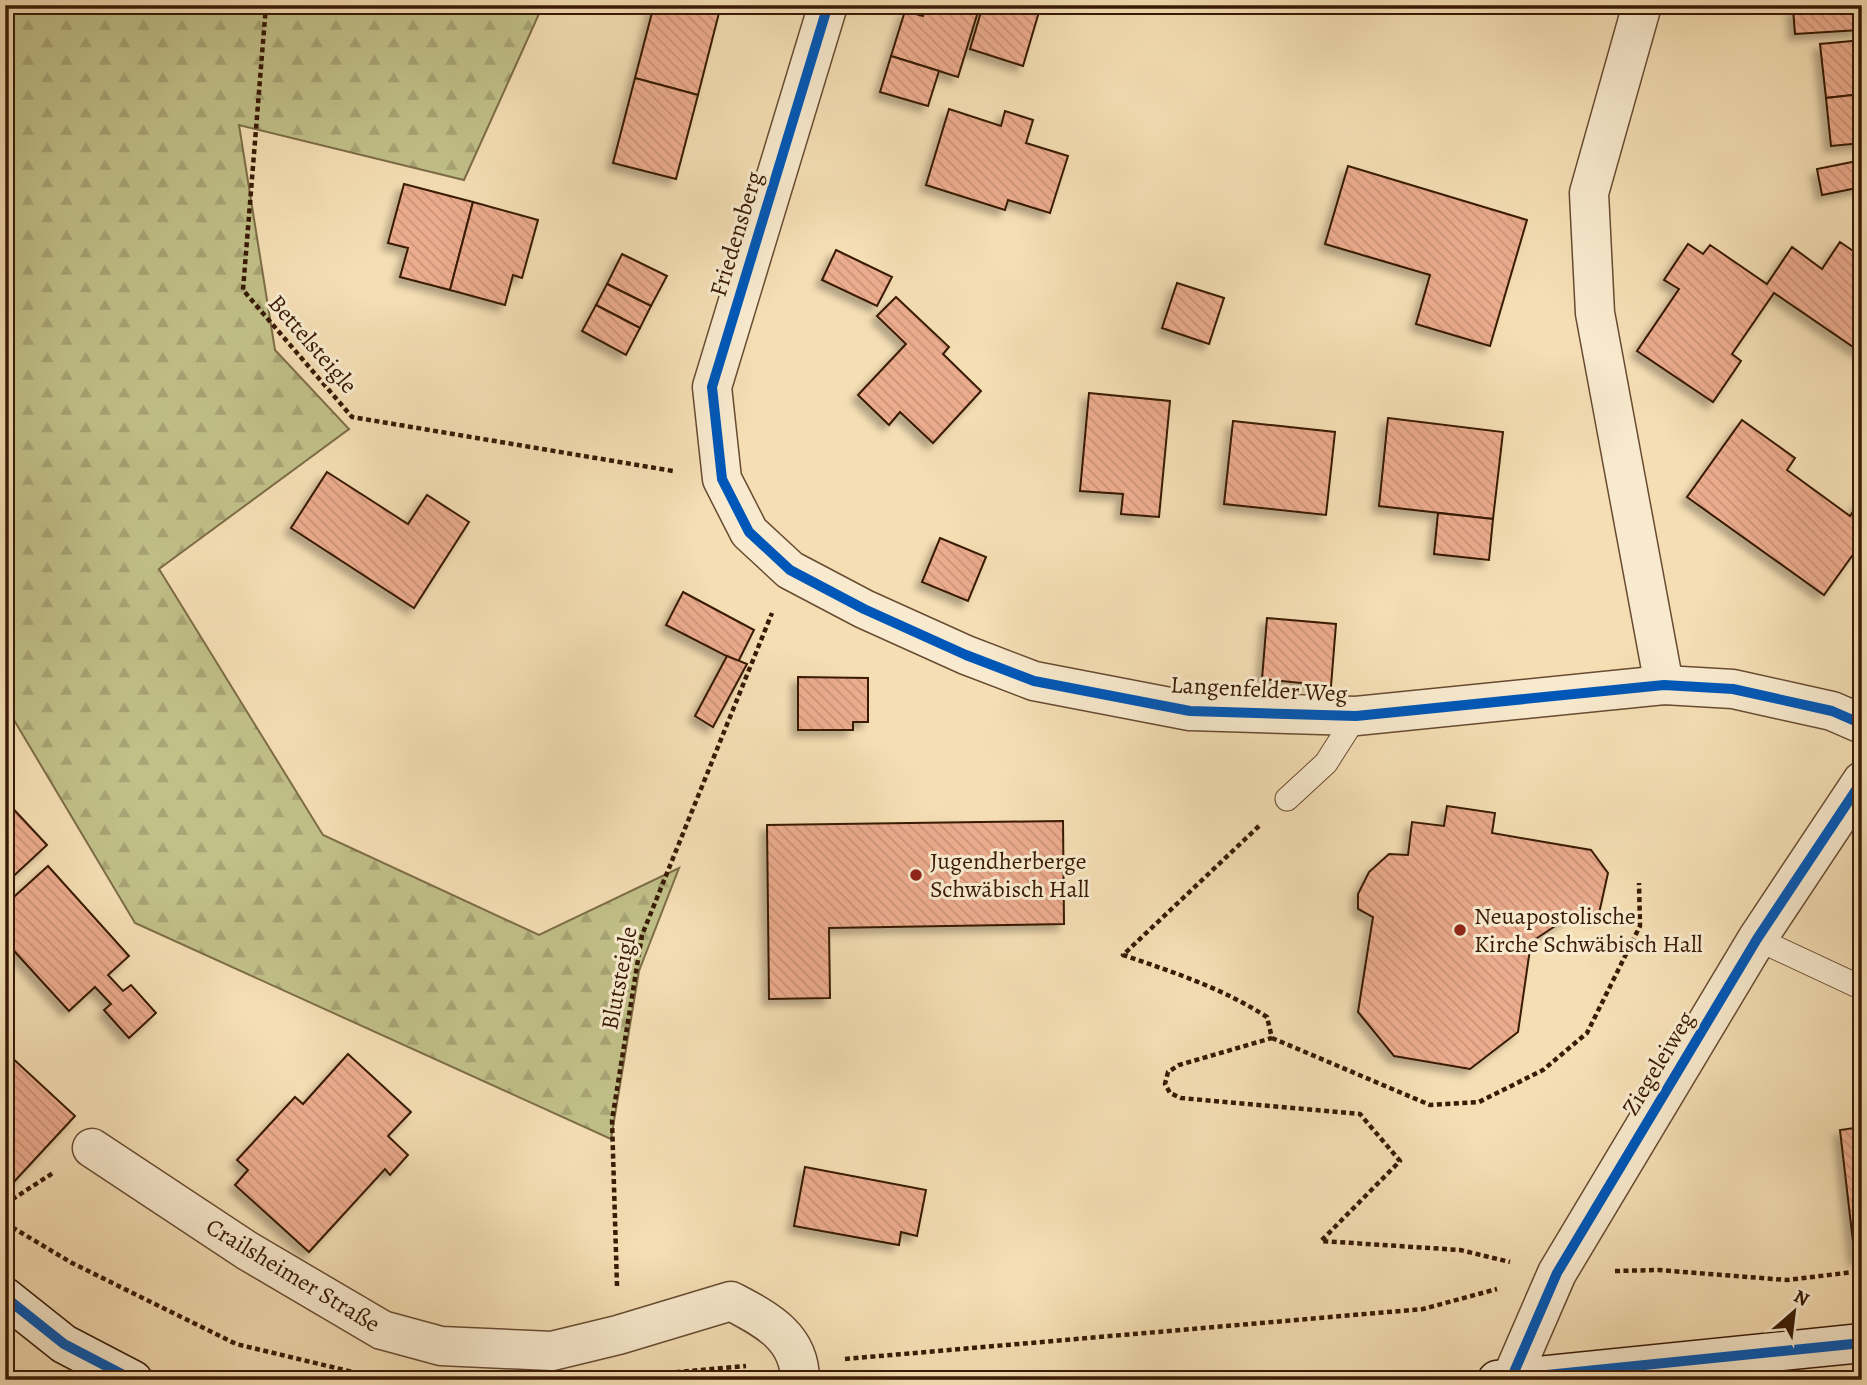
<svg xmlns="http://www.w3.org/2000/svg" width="1867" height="1385" viewBox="0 0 1867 1385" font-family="Alegreya,serif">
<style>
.forest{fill:url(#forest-firs);stroke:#7d6d47;stroke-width:2}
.building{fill:url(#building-back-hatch);stroke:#391a05;stroke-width:2;filter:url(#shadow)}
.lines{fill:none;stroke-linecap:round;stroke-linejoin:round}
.lane-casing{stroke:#684b31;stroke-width:25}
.street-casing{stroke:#684b31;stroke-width:41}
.secondary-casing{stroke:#391a05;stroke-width:41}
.path{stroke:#391a05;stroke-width:4.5;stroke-dasharray:5 3.5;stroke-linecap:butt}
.lane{stroke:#f8eace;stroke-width:23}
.street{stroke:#f8eace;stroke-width:38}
.secondary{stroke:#f8eace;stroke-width:38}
.cycleway-casing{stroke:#f8eace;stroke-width:15}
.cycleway{stroke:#0057b8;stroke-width:10}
.poi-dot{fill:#8f2418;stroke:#f8eace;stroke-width:2.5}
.labels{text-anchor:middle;stroke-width:6;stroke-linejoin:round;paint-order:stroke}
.street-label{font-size:24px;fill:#391a05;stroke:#f8eace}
.poi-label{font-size:24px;fill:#391a05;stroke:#f8eace;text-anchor:start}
</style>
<defs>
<pattern id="forest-firs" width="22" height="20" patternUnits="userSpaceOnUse" patternTransform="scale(1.75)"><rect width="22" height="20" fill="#c1c089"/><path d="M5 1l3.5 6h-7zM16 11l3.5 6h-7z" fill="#a7a475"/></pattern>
<pattern id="building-back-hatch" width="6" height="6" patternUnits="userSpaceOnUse" patternTransform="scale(1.75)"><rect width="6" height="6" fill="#ecac8e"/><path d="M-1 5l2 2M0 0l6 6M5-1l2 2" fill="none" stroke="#cb9379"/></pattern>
<filter id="shadow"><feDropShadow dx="-6" dy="6" stdDeviation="3.5" flood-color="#0004"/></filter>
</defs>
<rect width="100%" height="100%" fill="#f5deb4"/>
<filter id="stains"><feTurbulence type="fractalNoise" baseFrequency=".00286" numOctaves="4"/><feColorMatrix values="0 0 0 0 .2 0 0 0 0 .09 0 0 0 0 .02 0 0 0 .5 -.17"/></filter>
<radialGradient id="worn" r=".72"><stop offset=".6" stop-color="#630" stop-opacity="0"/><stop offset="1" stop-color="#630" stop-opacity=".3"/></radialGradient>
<!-- forest -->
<polygon class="forest" points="5,5 543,5 464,180 239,125 275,350 349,429 159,569 323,835 539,935 679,868 639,971 611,1139 135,923 5,705"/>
<!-- building -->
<g class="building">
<polygon points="654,5 703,5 720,9 698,95 635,78"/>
<polygon points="926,5 980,5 958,77 891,56 905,11 923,16"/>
<polygon points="983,5 1041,5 1023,66 970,49"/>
<polygon points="1857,5 1859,30 1795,34 1793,9"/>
<polygon points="1862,40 1862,94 1826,98 1820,44"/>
<polygon points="891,56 939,71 928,106 880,92"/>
<polygon points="635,78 698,95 676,179 613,163"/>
<polygon points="1862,94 1862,143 1831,146 1826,98"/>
<polygon points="949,109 1001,126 1005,111 1033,120 1026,143 1068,156 1050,213 1008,200 1005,210 926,185"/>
<polygon points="1862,160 1862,187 1822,195 1817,169"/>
<polygon points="1348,166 1527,220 1490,346 1416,324 1430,275 1325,244"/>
<polygon points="404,184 473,202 450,290 400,277 408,248 388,243"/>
<polygon points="473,202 538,220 522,278 513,275 505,305 450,290"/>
<polygon points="1840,242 1862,257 1862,353 1774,293 1732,354 1741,361 1713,402 1637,351 1679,289 1664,280 1688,244 1703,254 1710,245 1767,284 1792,247 1822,269"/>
<polygon points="836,250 892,277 877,306 822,280"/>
<polygon points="622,254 667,276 651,306 607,284"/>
<polygon points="1177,283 1224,298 1209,344 1162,328"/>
<polygon points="607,284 651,306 640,328 596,305"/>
<polygon points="896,297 949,347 943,354 981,391 933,443 900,412 889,425 858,395 906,344 877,316"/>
<polygon points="596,305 640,328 626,355 582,331"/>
<polygon points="1089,393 1170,401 1159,517 1121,514 1123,494 1080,491"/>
<polygon points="1388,418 1503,432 1493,519 1379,506"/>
<polygon points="1742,420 1795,458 1787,470 1850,516 1862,499 1862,542 1824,595 1687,497"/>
<polygon points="1233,421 1335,432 1326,515 1224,504"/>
<polygon points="327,472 408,524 427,495 469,522 414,608 291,528"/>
<polygon points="1438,513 1493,519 1489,560 1434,554"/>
<polygon points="940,538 986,557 968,601 922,582"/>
<polygon points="683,592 754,630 738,662 666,625"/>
<polygon points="1267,618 1336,624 1331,686 1262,679"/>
<polygon points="727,656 747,664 713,727 695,716"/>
<polygon points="798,677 868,678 868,722 853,722 853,730 798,730"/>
<polygon points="5,800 47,845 5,884"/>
<polygon points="1447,806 1495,813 1492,833 1591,850 1608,873 1598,918 1575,913 1531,942 1518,1032 1470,1069 1394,1056 1358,1012 1373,917 1358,909 1358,894 1369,872 1389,854 1408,855 1412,822 1444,826"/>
<polygon points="1063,821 1064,924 829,928 830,998 769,999 767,825"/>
<polygon points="48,866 129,956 108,975 123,991 131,985 156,1013 129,1038 104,1010 111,1004 95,987 69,1011 5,941 5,905"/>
<polygon points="8,1054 75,1116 11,1185 5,1180 5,1057"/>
<polygon points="348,1054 411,1112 388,1136 408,1155 390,1175 385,1169 309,1252 235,1185 248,1170 237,1160 295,1097 303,1104"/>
<polygon points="1862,1127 1862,1259 1855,1259 1840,1130"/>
<polygon points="805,1167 926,1190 917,1236 901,1232 899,1245 794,1226"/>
</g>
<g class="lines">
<!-- lane casing -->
<g class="lane-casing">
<g id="lane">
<polyline points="1287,799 1326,763 1356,716"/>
<polyline points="1757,939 1862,988"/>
</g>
</g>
<!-- street casing -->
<g class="street-casing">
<g id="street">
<polyline points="828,5 712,387 722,479 749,532 790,570 864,609 966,655 1034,681 1190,711 1356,716 1664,685 1733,689 1832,711 1862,724"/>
<polyline points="1642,5 1589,193 1595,313 1664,685"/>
<path d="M92 1148 246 1250 382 1330 441 1346 552 1351 618 1335 731 1301C765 1319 800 1336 800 1380"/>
<polyline points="1511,1379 1557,1273 1757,939 1862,781"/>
</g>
</g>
<!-- secondary casing -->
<g class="secondary-casing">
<g id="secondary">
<polyline points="5,1297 64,1344 133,1380"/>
<polyline points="1497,1380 1862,1343"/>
</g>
</g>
<!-- path -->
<g class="path">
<polyline points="266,5 243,290 352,417 673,471"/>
<path d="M1259 826 1123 955C1173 972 1222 988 1267 1017L1272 1038 1179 1065 1168 1072 1165 1084 1170 1093 1181 1098 1360 1114 1400 1161 1321 1241 1460 1250 1510 1262"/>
<polyline points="1272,1038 1430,1105 1479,1102 1543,1070 1587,1033 1640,926 1639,883"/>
<polyline points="5,1204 53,1173"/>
<polyline points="5,1223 72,1263 236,1344 357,1373"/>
<polyline points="1615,1271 1658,1270 1787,1280 1862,1271"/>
<polyline points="617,1286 612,1120 642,935 772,613"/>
<polyline points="845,1359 1423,1309 1497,1289"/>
<polyline points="667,1373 746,1366"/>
</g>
<!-- lane -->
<use href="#lane" class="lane"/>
<!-- street -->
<use href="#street" class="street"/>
<!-- secondary -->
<use href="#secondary" class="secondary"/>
<!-- cycleway casing -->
<g class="cycleway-casing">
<g id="cycleway">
<polyline points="828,5 712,387 722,479 749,532 790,570 864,609 966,655 1034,681 1190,711 1356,716 1664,685 1733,689 1832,711 1862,724"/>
<polyline points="5,1297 64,1344 133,1380"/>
<polyline points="1511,1379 1557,1273 1757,939 1862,781"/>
<polyline points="1497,1380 1862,1343"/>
</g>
</g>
<!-- cycleway -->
<use href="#cycleway" class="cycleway"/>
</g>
<!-- markers -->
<g class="poi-dot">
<circle cx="916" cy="875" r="7"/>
<circle cx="1460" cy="930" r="7"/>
</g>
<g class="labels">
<!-- street labels -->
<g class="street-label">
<text transform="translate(736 234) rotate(-73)" y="8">Friedensberg</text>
<text transform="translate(313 344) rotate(49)" y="8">Bettelsteigle</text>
<text transform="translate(1259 689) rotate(3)" y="8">Langenfelder Weg</text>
<text transform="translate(619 978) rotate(-79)" y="8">Blutsteigle</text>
<text transform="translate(1658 1063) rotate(-59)" y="8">Ziegeleiweg</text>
<text transform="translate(293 1275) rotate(31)" y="8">Crailsheimer Straße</text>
</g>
<!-- poi labels -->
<g class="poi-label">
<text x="930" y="869">Jugendherberge<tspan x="930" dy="28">Schwäbisch Hall</tspan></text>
<text x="1474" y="924">Neuapostolische<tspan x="1474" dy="28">Kirche Schwäbisch Hall</tspan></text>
</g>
</g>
<!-- margin -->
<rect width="1867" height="1385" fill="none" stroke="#f5deb4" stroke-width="28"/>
<rect x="7" y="7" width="1853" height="1371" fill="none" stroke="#391a05" stroke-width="3.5"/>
<rect x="14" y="14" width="1839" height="1357" fill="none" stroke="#391a05" stroke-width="2"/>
<!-- north arrow -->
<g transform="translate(1794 1312) rotate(28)" stroke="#f8eace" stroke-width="5" paint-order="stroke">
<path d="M0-5L12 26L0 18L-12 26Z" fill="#391a05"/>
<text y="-10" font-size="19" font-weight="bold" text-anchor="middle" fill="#391a05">N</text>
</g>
<rect width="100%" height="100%" filter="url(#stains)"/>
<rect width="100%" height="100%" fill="url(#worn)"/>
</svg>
